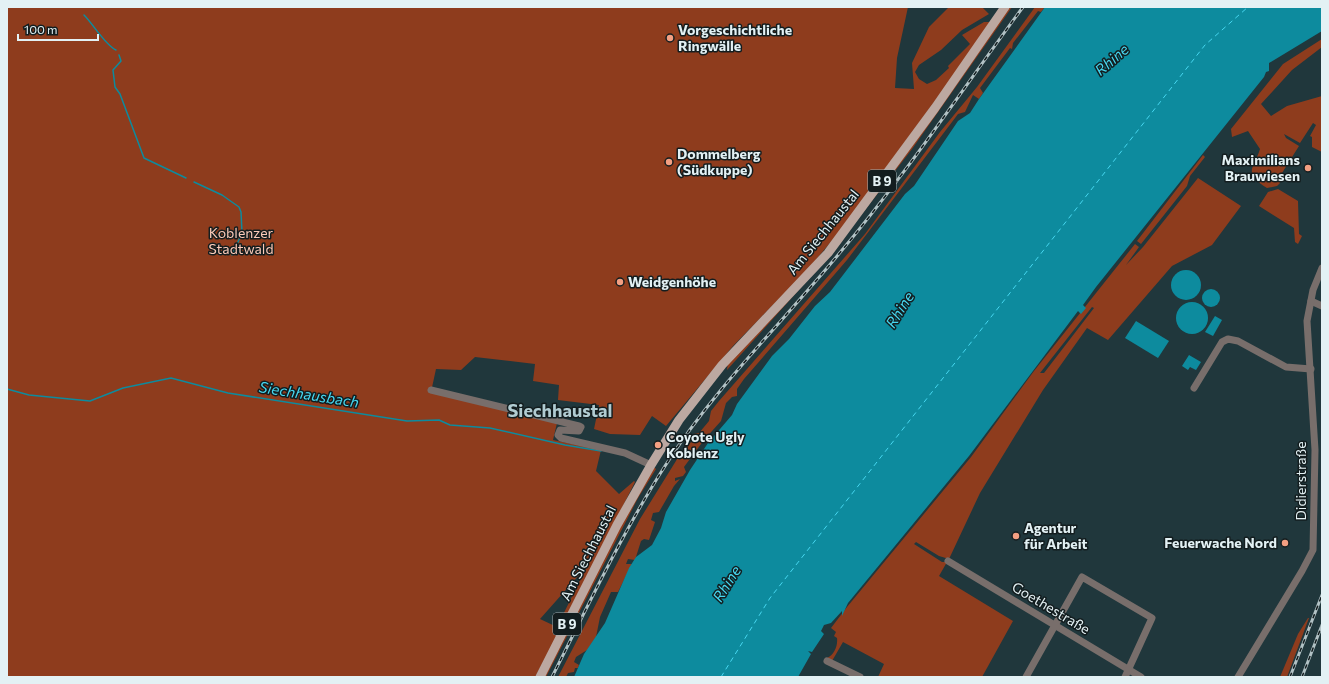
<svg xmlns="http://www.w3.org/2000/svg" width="1329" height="684" viewBox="0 0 1329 684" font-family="Commissioner,sans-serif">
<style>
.green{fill:#8e3c1d;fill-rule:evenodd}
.water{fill:#0d8b9e}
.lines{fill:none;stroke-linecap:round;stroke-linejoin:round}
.stream{stroke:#0d8b9e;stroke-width:1.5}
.ferry{stroke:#47d7f0;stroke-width:1;stroke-dasharray:5 4;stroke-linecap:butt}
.minor{stroke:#786e6b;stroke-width:7}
.major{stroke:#bca8a1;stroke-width:9}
.rail-casing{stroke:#b2c2c5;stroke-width:3}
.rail{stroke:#131d1f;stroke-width:1.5;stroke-dasharray:4.5;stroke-linecap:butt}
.poi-dot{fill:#f39f82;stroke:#131d1f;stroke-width:1.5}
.labels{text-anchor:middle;stroke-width:3;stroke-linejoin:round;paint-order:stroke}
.shield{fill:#131d1f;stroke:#a5b1b4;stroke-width:1}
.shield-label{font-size:13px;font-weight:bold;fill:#e3f1f4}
.poi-label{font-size:14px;font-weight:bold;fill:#e3f1f4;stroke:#131d1f;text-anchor:start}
.street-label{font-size:14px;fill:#e3f1f4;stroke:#131d1f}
.park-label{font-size:14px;fill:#fccab8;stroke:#131d1f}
.water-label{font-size:15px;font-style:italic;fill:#47d7f0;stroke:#131d1f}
.district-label{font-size:18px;font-weight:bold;fill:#b1ccd2;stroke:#131d1f}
</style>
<rect width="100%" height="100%" fill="#20373c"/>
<!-- green -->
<g class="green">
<path d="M7 7H908L897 58 895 88 914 89 912 63 929 27 949 7H982L989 14 962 30 941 50 919 65 915 72 919 79 927 84 936 80 949 68 948 66 970 44 962 35 984 22H990L965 60 840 231 808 269 733 346 666 426 652 416 640 435 610 434 594 429 599 405 558 400 559 385 533 381 535 364 475 357 461 370 436 369 431 392 557 423 553 440 601 450 596 471 619 494 634 481 635 482 557 637 535 677H7ZM587 566 557 627 540 619Z"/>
<polygon points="1009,7 1012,7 912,149 834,250"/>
<polygon points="1035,7 1045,7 1041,12 1038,11 1013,43 1012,49 1010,48 980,88 983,93 979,99 973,95 965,112 958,114 952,122 847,260 744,379 737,389 737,396 732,397 726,403 721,421 704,440 684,467 686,472 683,476 675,478 675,481 680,479 674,486 659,512 653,513 651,520 655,522 649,540 644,539 641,541 635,560 628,559 626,564 632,564 618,592 611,592 600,617 596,637 587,650 576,657 574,662 579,665 578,668 575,668 574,672 568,673 566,677 558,677 640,519 679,456 692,441 693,434 699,433 709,421 711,411 719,401 865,234 940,132 977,87"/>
<path d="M1322 39V47L1292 70 1261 104 1271 116 1287 106 1322 96V152L1312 147V137L1310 136 1316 125 1313 123 1300 143 1284 134 1286 138 1299 146 1282 173 1280 183 1277 186 1267 188C1242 172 1254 169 1260 149L1248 131 1232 137 1231 129 1283 64Z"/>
<polygon points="1203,155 1205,157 1190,176 1187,186 1141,244 1137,241"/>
<path d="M1198 178 1241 206 1212 245 1172 266 1108 340 1087 328 1043 390 980 493 949 559 939 556 916 542 914 544 942 562H947L939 576 1013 621 982 677H878L884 664 843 642 832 661 827 658C834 655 838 646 837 638L834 636 836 632 831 628 847 607 971 457 1034 371 1135 244 1139 247 1126 265 1143 247ZM1092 307 1094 308 1044 373H1040Z"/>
<polygon points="1278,189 1298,201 1299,234 1302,236 1298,244 1295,242 1294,228 1259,206 1268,192"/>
<polygon points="813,274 727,370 728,362"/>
<polygon points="653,466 656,469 638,498 546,677 543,677 617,531"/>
<polygon points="1308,618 1309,618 1287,677 1280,677 1298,634"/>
</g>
<!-- water -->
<g class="water">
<polygon points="1045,7 1322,7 1322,31 1269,63 1269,71 1266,72 1264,77 1096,287 1083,305 1086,308 1081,314 1078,311 969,456 848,603 842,616 842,611 831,623 824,625 821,631 824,634 812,652 808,651 811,654 798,677 574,677 584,654 605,623 629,568 636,557 652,545 661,528 666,512 690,470 708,443 732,415 737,404 772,356 789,339 815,306 830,292 905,194 914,186 958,121 970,113 979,99"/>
<circle cx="1186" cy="285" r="15"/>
<circle cx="1211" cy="298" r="9"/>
<circle cx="1192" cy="318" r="16"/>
<polygon points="1215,316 1222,320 1213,336 1205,332"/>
<polygon points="1136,321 1169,341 1158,358 1125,338"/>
<polygon points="1189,355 1201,362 1196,370 1190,367 1188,370 1182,366"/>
</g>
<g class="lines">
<!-- stream -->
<g class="stream">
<path d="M84 15C93 24 106 46 116 50"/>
<polyline points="119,55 121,61 113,70 115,87 120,94 144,158 186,178"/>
<polyline points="194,182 222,195 239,207 241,212 242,233 232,255"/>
<polyline points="7,389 29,395 90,401 123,388 171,378 228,393 407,421 439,420 450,425 490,428 565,445 601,451"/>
</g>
<!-- ferry -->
<polyline class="ferry" points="721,677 770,598 1205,45 1248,7"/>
<!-- minor -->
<g class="minor">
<polyline points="1311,301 1322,306"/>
<polyline points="1194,388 1222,342 1228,339 1238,341 1286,367 1311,369"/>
<polyline points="431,390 579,426 581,427 579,431 560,430 558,435 561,438 625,453 651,465"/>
<polyline points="948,561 1141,677"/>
<polyline points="827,661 860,677"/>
<polyline points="1026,677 1082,577 1152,618 1125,677"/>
<polyline points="1238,677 1302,571 1313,550 1315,450 1307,321 1313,290 1322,268"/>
</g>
<!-- major -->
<polyline class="major" points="540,677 617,525 651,465 679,420 722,365 828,253 935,108 1005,7"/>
<!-- rail casing -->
<g class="rail-casing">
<g id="rail">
<path d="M552 677C588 606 622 533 665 466 714 389 780 325 838 255 904 177 962 90 1023 7"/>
<polyline points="1290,677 1322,595"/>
<polyline points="1302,677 1322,625"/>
</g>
</g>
<!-- rail -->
<use href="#rail" class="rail"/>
</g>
<!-- markers -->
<g class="poi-dot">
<circle cx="670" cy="38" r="4"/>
<circle cx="669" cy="162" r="4"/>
<circle cx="1308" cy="168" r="4"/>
<circle cx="620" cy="282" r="4"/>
<circle cx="658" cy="445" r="4"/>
<circle cx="1016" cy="536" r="4"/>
<circle cx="1285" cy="543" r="4"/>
</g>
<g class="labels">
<!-- shield labels -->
<g class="shield">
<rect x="868" y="170" width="28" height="22" rx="3"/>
<rect x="553" y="613" width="28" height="22" rx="3"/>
</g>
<g class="shield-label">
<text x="882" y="186">B 9</text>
<text x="567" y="629">B 9</text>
</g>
<!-- poi labels -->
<g class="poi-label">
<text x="678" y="35">Vorgeschichtliche<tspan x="678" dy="16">Ringwälle</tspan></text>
<text x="677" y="159">Dommelberg<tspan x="677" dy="16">(Südkuppe)</tspan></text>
<text x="1300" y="165" text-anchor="end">Maximilians<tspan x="1300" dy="16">Brauwiesen</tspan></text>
<text x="628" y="287">Weidgenhöhe</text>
<text x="666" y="442">Coyote Ugly<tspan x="666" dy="16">Koblenz</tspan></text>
<text x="1024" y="533">Agentur<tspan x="1024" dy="16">für Arbeit</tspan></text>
<text x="1277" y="548" text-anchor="end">Feuerwache Nord</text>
</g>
<!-- street labels -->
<g class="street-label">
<text transform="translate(823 232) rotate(-51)" y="5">Am Siechhaustal</text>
<text transform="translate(1301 481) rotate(-90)" y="5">Didierstraße</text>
<text transform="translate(588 553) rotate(-63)" y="5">Am Siechhaustal</text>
<text transform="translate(1051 608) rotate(31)" y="5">Goethestraße</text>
</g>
<!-- park labels -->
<g class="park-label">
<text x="241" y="238">Koblenzer<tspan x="241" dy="16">Stadtwald</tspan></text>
</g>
<!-- water labels -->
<g class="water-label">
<text transform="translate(1112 60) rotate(-41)" y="5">Rhine</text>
<text transform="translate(900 310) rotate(-58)" y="5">Rhine</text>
<text transform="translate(309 395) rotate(9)" y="5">Siechhausbach</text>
<text transform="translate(727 584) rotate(-58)" y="5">Rhine</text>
</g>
<!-- district labels -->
<g class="district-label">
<text x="560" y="417">Siechhaustal</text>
</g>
</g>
<!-- border -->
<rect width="1329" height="684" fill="none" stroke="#e3f1f4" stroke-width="16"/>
<!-- scale -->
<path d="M18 34v6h80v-6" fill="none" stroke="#e3f1f4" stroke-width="2"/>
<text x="24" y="34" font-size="12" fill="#e3f1f4" stroke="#131d1f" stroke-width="3" paint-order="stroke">100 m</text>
</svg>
